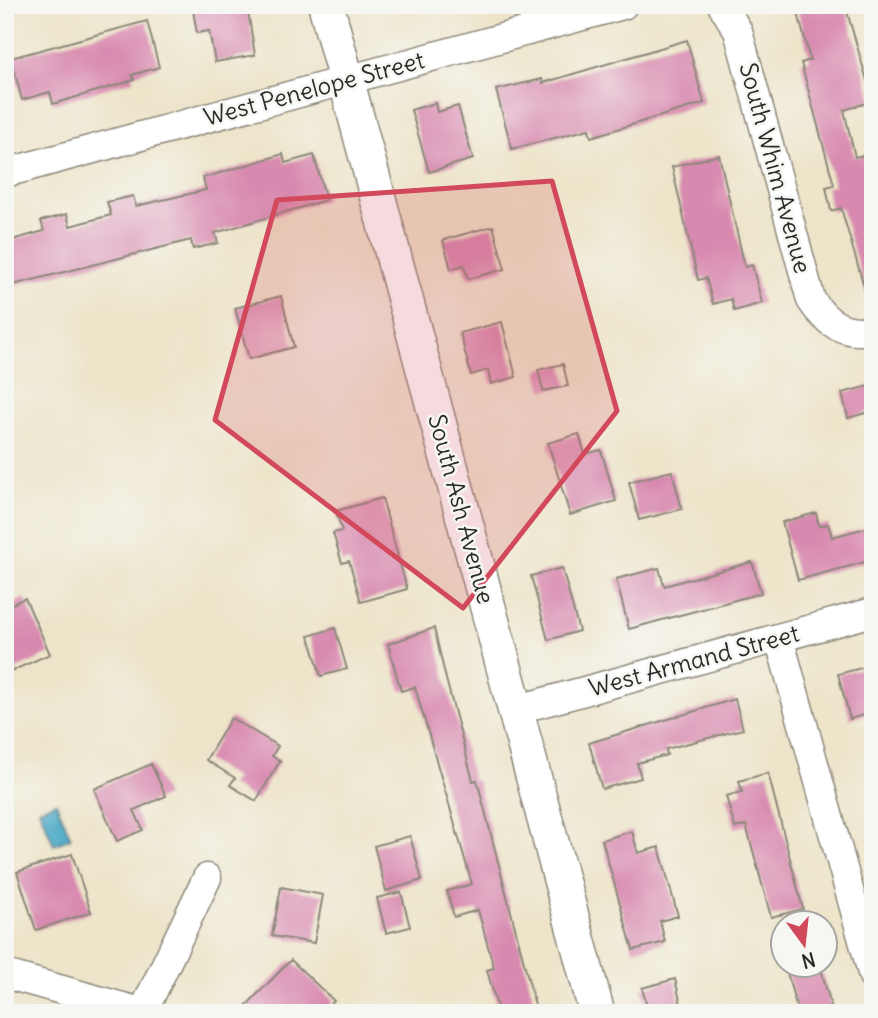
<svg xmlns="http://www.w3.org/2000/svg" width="878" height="1018" viewBox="0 0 878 1018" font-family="Delius,sans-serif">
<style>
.water{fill:#46a7c5;stroke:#386978;stroke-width:2}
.building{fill:#d889af}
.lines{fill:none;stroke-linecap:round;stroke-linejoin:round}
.minor-casing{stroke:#8c887a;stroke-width:31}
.tertiary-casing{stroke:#8c887a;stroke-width:38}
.minor{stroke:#fff;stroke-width:28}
.tertiary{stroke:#fff;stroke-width:35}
.marked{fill:#d1495b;fill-opacity:0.2;stroke:#d1495b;stroke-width:5;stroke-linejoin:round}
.labels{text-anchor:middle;stroke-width:5;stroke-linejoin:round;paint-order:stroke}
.street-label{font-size:24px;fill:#2b2b2b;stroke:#f6f6f2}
</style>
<rect width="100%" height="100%" fill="#f6f6f2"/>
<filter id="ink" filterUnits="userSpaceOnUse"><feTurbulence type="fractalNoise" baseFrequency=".0143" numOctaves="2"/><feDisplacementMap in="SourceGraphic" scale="14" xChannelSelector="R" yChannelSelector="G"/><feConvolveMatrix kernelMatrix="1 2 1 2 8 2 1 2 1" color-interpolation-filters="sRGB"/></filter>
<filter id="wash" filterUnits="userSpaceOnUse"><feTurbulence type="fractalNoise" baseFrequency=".00686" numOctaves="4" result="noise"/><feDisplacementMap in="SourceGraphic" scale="28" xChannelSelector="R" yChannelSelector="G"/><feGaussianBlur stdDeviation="1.57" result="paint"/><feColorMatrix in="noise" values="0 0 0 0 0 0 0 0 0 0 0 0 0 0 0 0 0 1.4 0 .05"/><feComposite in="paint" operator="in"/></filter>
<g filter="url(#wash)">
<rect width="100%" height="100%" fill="#ede4c9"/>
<!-- water -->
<polygon class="water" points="56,802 71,838 54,845 39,809"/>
<g id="blocks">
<!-- building -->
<g class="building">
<polygon points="192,5 247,5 255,55 215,62 209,31 197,33"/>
<polygon points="796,5 845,5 873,101 844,110 855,157 873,153 873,299 868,300 841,208 831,211 826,187 834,185 801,63 810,60"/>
<polygon points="147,21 159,67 132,75 134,80 53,104 50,92 22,100 11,58"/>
<polygon points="687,40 704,103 591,137 589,129 512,149 496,90 542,79 543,83"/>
<polygon points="435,103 437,112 458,106 473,159 429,172 411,110"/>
<polygon points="283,154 285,163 314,155 326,200 215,233 218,243 193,249 191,240 5,287 5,242 44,231 41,221 67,214 70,226 111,215 107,202 133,196 136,206 206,190 203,178"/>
<polygon points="719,155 745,267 752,265 762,303 734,311 731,299 713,304 706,278 698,280 672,167"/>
<polygon points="493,226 505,269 468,279 464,265 451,269 443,240"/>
<polygon points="281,296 294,347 249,359 235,308"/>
<polygon points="502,322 516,377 491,384 488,370 471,375 460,333"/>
<polygon points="563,364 568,386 543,391 538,370"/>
<polygon points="873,385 873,411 848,418 842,393"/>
<polygon points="579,434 585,454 601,450 616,501 570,515 548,443"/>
<polygon points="672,471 682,509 639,520 629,482"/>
<polygon points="382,498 407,589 361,602 349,561 342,563 333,533 342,531 336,511"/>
<polygon points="816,513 819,526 828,524 832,537 873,526 873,560 798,580 782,522"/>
<polygon points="752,562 761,593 629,629 616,579 659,568 664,586"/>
<polygon points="562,568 579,631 548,640 531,576"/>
<polygon points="25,598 50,654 5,674 5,607"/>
<polygon points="335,628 347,669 321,676 309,636"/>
<polygon points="434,628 446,679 473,781 477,780 537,1013 499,1013 487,970 494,968 478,910 454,917 447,891 472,884 415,687 401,691 388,644"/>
<polygon points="873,665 873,712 850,719 838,674"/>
<polygon points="735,699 743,729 666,749 667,755 637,763 641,778 602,789 589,743"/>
<polygon points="231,718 278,746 272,756 280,761 256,801 230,785 235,778 206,760"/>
<polygon points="151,764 166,796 134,810 143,830 117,841 94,789"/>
<polygon points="768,773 803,909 771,917 746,825 735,828 726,796 742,792 739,781"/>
<polygon points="632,831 638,853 659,847 678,916 660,921 665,942 633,950 602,840"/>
<polygon points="410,836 422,880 386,891 374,846"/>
<polygon points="72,854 91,912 36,930 17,872"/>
<polygon points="281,887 323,895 314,943 272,936"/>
<polygon points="401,892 410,927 386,933 377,898"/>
<polygon points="291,960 334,1001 322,1013 239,1013"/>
<polygon points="785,965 820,965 831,1006 798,1013"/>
<polygon points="675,979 683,1013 649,1013 642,988"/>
</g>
</g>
</g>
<g filter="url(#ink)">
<use href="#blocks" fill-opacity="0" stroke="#8c887a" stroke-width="2"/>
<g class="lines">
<!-- minor casing -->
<g class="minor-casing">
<g id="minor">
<path d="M722 5 738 31 811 300C826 323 844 335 873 330"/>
<polyline points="5,173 623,5"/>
<polyline points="779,638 873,976"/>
<polyline points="515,710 873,612"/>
<polyline points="5,974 144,1013"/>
<polyline points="143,1012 207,878"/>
</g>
</g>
<!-- tertiary casing -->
<g class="tertiary-casing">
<polyline id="tertiary" points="326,5 597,1013"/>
</g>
<!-- minor -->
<use href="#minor" class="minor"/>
<!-- tertiary -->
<use href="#tertiary" class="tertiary"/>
</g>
</g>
<!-- marked area -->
<path class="marked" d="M552 181 617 411 463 608 215 420 277 200Z"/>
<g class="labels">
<!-- street labels -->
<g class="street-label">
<text transform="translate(314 89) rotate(-15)" y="8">West Penelope Street</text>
<text transform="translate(775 168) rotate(75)" y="8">South Whim Avenue</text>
<text transform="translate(461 509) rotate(75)" y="8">South Ash Avenue</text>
<text transform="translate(694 661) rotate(-15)" y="8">West Armand Street</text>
</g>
</g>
<!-- margin -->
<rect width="878" height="1018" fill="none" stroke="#f6f6f2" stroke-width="28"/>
<!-- north arrow -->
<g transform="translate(804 944) rotate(165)"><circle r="33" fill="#f6f6f2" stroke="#a5a5a2" stroke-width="2"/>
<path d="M0-5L12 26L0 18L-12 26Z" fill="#d1495b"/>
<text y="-10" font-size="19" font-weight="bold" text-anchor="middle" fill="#2b2b2b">N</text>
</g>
</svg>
